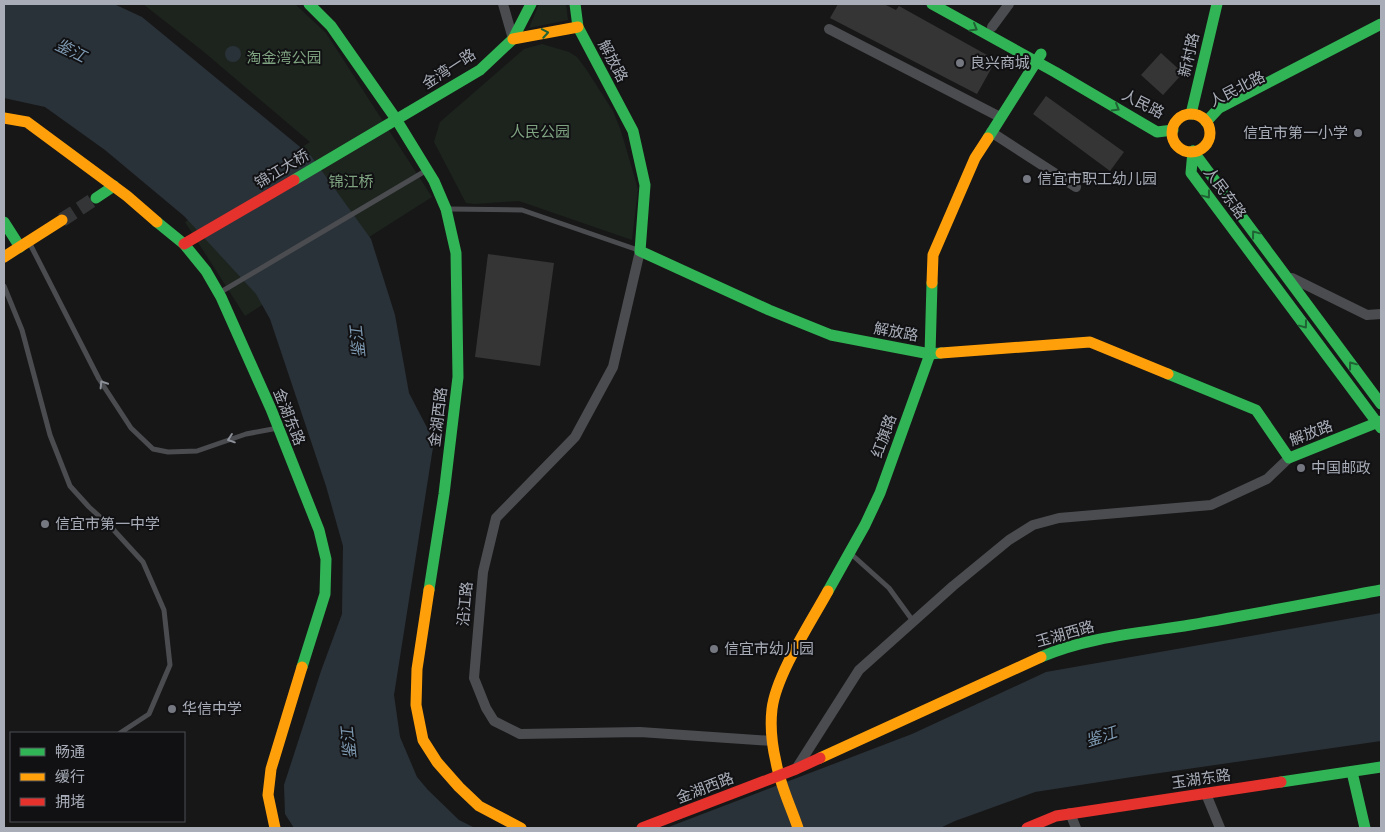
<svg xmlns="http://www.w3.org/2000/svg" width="1385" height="832" viewBox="0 0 1385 832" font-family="Rubik,'Noto Sans SC',sans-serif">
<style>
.green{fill:#1d241e}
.water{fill:#2a3239}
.building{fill:#353536}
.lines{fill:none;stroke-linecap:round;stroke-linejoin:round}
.secondary-tunnel{stroke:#343537;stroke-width:14;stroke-dasharray:14 7;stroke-linecap:butt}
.lane{stroke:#4b4c50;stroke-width:5}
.street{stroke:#4b4c50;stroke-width:10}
.fast{stroke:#30b455;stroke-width:11}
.slow{stroke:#ff9f0a;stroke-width:11}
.jam{stroke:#e5322d;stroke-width:11}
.oneway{stroke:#206234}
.oneway2{stroke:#8c9099}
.poi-dot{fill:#757880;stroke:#111113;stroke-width:2}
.labels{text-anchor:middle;stroke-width:4;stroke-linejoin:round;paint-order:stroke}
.street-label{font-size:15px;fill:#a8adb8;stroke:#111113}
.park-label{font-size:15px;fill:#7fa381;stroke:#111113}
.poi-label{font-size:15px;fill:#a8adb8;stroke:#111113;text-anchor:start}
.water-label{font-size:16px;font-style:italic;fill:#7f9bb3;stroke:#111113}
</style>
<rect width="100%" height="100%" fill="#171717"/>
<!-- green -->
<g class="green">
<polygon points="143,4 295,4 326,33 432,197 245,316 185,222 310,142 204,52"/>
<polygon points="539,4 566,4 568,20 529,28"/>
<polygon points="542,44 569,52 577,57 586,69 613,111 621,131 638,189 632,240 519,201 475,204 466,203 434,142 440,122 524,49"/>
</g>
<!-- water -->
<g class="water">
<polygon points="4,4 114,4 142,17 311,156 371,239 395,315 409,393 434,441 394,695 400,737 417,777 428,790 459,820 475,828 294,828 285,814 284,785 321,671 342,614 343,546 326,486 270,319 256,294 184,216 105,150 45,107 4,98"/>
<circle cx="233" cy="54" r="8"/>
<polygon points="1381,613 1381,741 1132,777 1035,792 955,821 940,828 666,828 912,734 1046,672"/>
</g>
<!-- building -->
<g class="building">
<polygon points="838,4 884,4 896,10 899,6 996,60 977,94 830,18"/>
<polygon points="1161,53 1183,73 1163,95 1141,75"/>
<polygon points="1046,96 1124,152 1110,171 1033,114"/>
<polygon points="488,254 554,263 540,366 475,357"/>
</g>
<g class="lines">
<!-- secondary-tunnel -->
<polyline class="secondary-tunnel" points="62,220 96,198"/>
<!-- lane -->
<g class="lane">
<polyline points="449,209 522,210 638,250"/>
<polyline points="29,242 99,379 131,428 153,449 168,452 197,451 246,434 278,428"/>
<polyline points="4,286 22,330 50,435 70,486 89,507 111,527 143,562 164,610 170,665 149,714 120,733"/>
<polyline points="219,293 427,170"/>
<polyline points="850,553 889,588 913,621"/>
</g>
<!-- street -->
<g class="street">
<polyline points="503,4 513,39"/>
<polyline points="992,27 1009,4"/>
<polyline points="829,29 1000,117"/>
<polyline points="991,132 1076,187"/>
<polyline points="640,251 613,367 575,437 496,518 483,572 474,678 486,708 494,721 520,734 640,732 772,741"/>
<polyline points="1292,278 1367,315 1381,314"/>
<polyline points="796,769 859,670 953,586 1009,540 1033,525 1059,518 1211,505 1267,479 1289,458"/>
<polyline points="1206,794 1220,828"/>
<polyline points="1070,813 1076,828"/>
</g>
<!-- fast -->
<g class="fast">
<polyline points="309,4 331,26 396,119 434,181 446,209 456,253 458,377 444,494 429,590"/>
<polyline points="575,4 578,27 633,131 645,185 640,251 769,310 831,335 930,354 941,353"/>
<polyline points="932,4 1055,72 1157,132 1173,130"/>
<polyline points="1191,114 1217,4"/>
<polyline points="1206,122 1219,108 1381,24"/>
<polyline points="988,138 1041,54"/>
<polyline points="1193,151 1191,173 1381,428"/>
<polyline points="1193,151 1381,404"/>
<polyline points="294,180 480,70 513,39 531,4"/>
<polyline points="96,198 114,186"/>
<polyline points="4,222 20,247"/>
<polyline points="157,222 184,244 206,271 221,297 271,409 319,530 326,559 325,594 302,667"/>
<polyline points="1168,374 1256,410 1289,458 1381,421"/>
<polyline points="828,591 865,525 880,493 930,354 932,283"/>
<path d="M1041 657C1087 637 1140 633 1190 625 1254 614 1317 602 1381 590"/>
<polyline points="1352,772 1365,828"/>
<polyline points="1281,782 1381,767"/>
</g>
<!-- slow -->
<g class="slow">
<polyline points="513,39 578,27"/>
<circle cx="1191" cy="133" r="19"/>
<polyline points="4,118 27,122 127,196 157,222"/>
<polyline points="4,257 62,220"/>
<polyline points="932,283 933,255 975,158 988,138"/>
<polyline points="941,353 1090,342 1168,374"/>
<polyline points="429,590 417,669 416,705 423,740 437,762 459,787 479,806 521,828"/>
<polyline points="820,758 1041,657"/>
<polyline points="275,828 268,795 271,769 302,667"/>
<path d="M798 828C791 807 780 785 776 762 772 745 770 726 772 709 776 675 811 622 828 591"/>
</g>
<!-- jam -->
<g class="jam">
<polyline points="184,244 294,180"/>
<polyline points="642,828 796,769 820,758"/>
<polyline points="1027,828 1056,816 1281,782"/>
</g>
</g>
<!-- one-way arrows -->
<defs><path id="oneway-chevron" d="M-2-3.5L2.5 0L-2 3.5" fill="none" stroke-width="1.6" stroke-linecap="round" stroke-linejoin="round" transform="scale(1.25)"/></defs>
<g class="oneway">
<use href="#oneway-chevron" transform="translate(974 28) rotate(30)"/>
<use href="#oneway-chevron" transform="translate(545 33) rotate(-10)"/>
<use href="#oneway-chevron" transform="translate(1116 108) rotate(30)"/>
<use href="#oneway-chevron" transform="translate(1207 195) rotate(53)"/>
<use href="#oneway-chevron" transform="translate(1255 234) rotate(-127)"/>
<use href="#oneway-chevron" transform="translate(1304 325) rotate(53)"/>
<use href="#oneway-chevron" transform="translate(1352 365) rotate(-127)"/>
</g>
<g class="oneway2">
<use href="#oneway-chevron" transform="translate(103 384) rotate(-122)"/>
<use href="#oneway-chevron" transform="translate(231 439) rotate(161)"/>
</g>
<!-- markers -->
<g class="poi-dot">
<circle cx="960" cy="63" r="5"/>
<circle cx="1358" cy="133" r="5"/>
<circle cx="1027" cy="179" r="5"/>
<circle cx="1301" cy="468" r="5"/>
<circle cx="45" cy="524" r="5"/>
<circle cx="714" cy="649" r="5"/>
<circle cx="172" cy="709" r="5"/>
</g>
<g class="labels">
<!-- street labels -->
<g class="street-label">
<text transform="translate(1189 55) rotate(-77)" y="5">新村路</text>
<text transform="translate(613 61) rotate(62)" y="5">解放路</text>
<text transform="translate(449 69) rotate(-33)" y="5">金湾一路</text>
<text transform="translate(1237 89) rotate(-27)" y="5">人民北路</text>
<text transform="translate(1143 104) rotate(27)" y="5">人民路</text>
<text transform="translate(282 169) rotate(-31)" y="5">锦江大桥</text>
<text transform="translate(1225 193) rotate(54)" y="5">人民东路</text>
<text transform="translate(896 332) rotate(10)" y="5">解放路</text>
<text transform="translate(289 417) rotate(68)" y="5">金湖东路</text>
<text transform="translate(438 417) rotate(-83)" y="5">金湖西路</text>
<text transform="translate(1311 433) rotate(-21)" y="5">解放路</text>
<text transform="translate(884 436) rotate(-70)" y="5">红旗路</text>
<text transform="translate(465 604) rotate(-85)" y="5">沿江路</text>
<text transform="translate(1065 634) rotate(-16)" y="5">玉湖西路</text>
<text transform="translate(1201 779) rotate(-8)" y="5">玉湖东路</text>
<text transform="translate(705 788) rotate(-21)" y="5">金湖西路</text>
</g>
<!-- park labels -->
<g class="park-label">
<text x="284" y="63">淘金湾公园</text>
<text x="540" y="137">人民公园</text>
<text x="351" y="187">锦江桥</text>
</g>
<!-- poi labels -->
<g class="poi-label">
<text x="970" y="68">良兴商城</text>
<text x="1348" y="138" text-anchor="end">信宜市第一小学</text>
<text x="1037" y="184">信宜市职工幼儿园</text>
<text x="1311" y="473">中国邮政</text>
<text x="55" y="529">信宜市第一中学</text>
<text x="724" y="654">信宜市幼儿园</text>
<text x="182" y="714">华信中学</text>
</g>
<!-- water labels -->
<g class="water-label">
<text transform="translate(71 50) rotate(26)" y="6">鉴江</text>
<text transform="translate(357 342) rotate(-96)" y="6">鉴江</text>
<text transform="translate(1101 736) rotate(-18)" y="6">鉴江</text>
<text transform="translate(348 743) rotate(-96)" y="6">鉴江</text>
</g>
</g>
<!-- border -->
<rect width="1385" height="832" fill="none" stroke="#a8adb8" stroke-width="10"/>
<!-- legend -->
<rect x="10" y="732" width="175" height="90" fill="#111113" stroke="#4d4f55"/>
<rect x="20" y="748" width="25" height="8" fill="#30b455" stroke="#4d4f55"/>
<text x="55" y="757" font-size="15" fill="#a8adb8">畅通</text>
<rect x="20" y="773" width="25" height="8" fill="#ff9f0a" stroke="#4d4f55"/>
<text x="55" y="782" font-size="15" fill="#a8adb8">缓行</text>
<rect x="20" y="798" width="25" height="8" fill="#e5322d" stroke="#4d4f55"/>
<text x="55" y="807" font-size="15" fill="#a8adb8">拥堵</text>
</svg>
